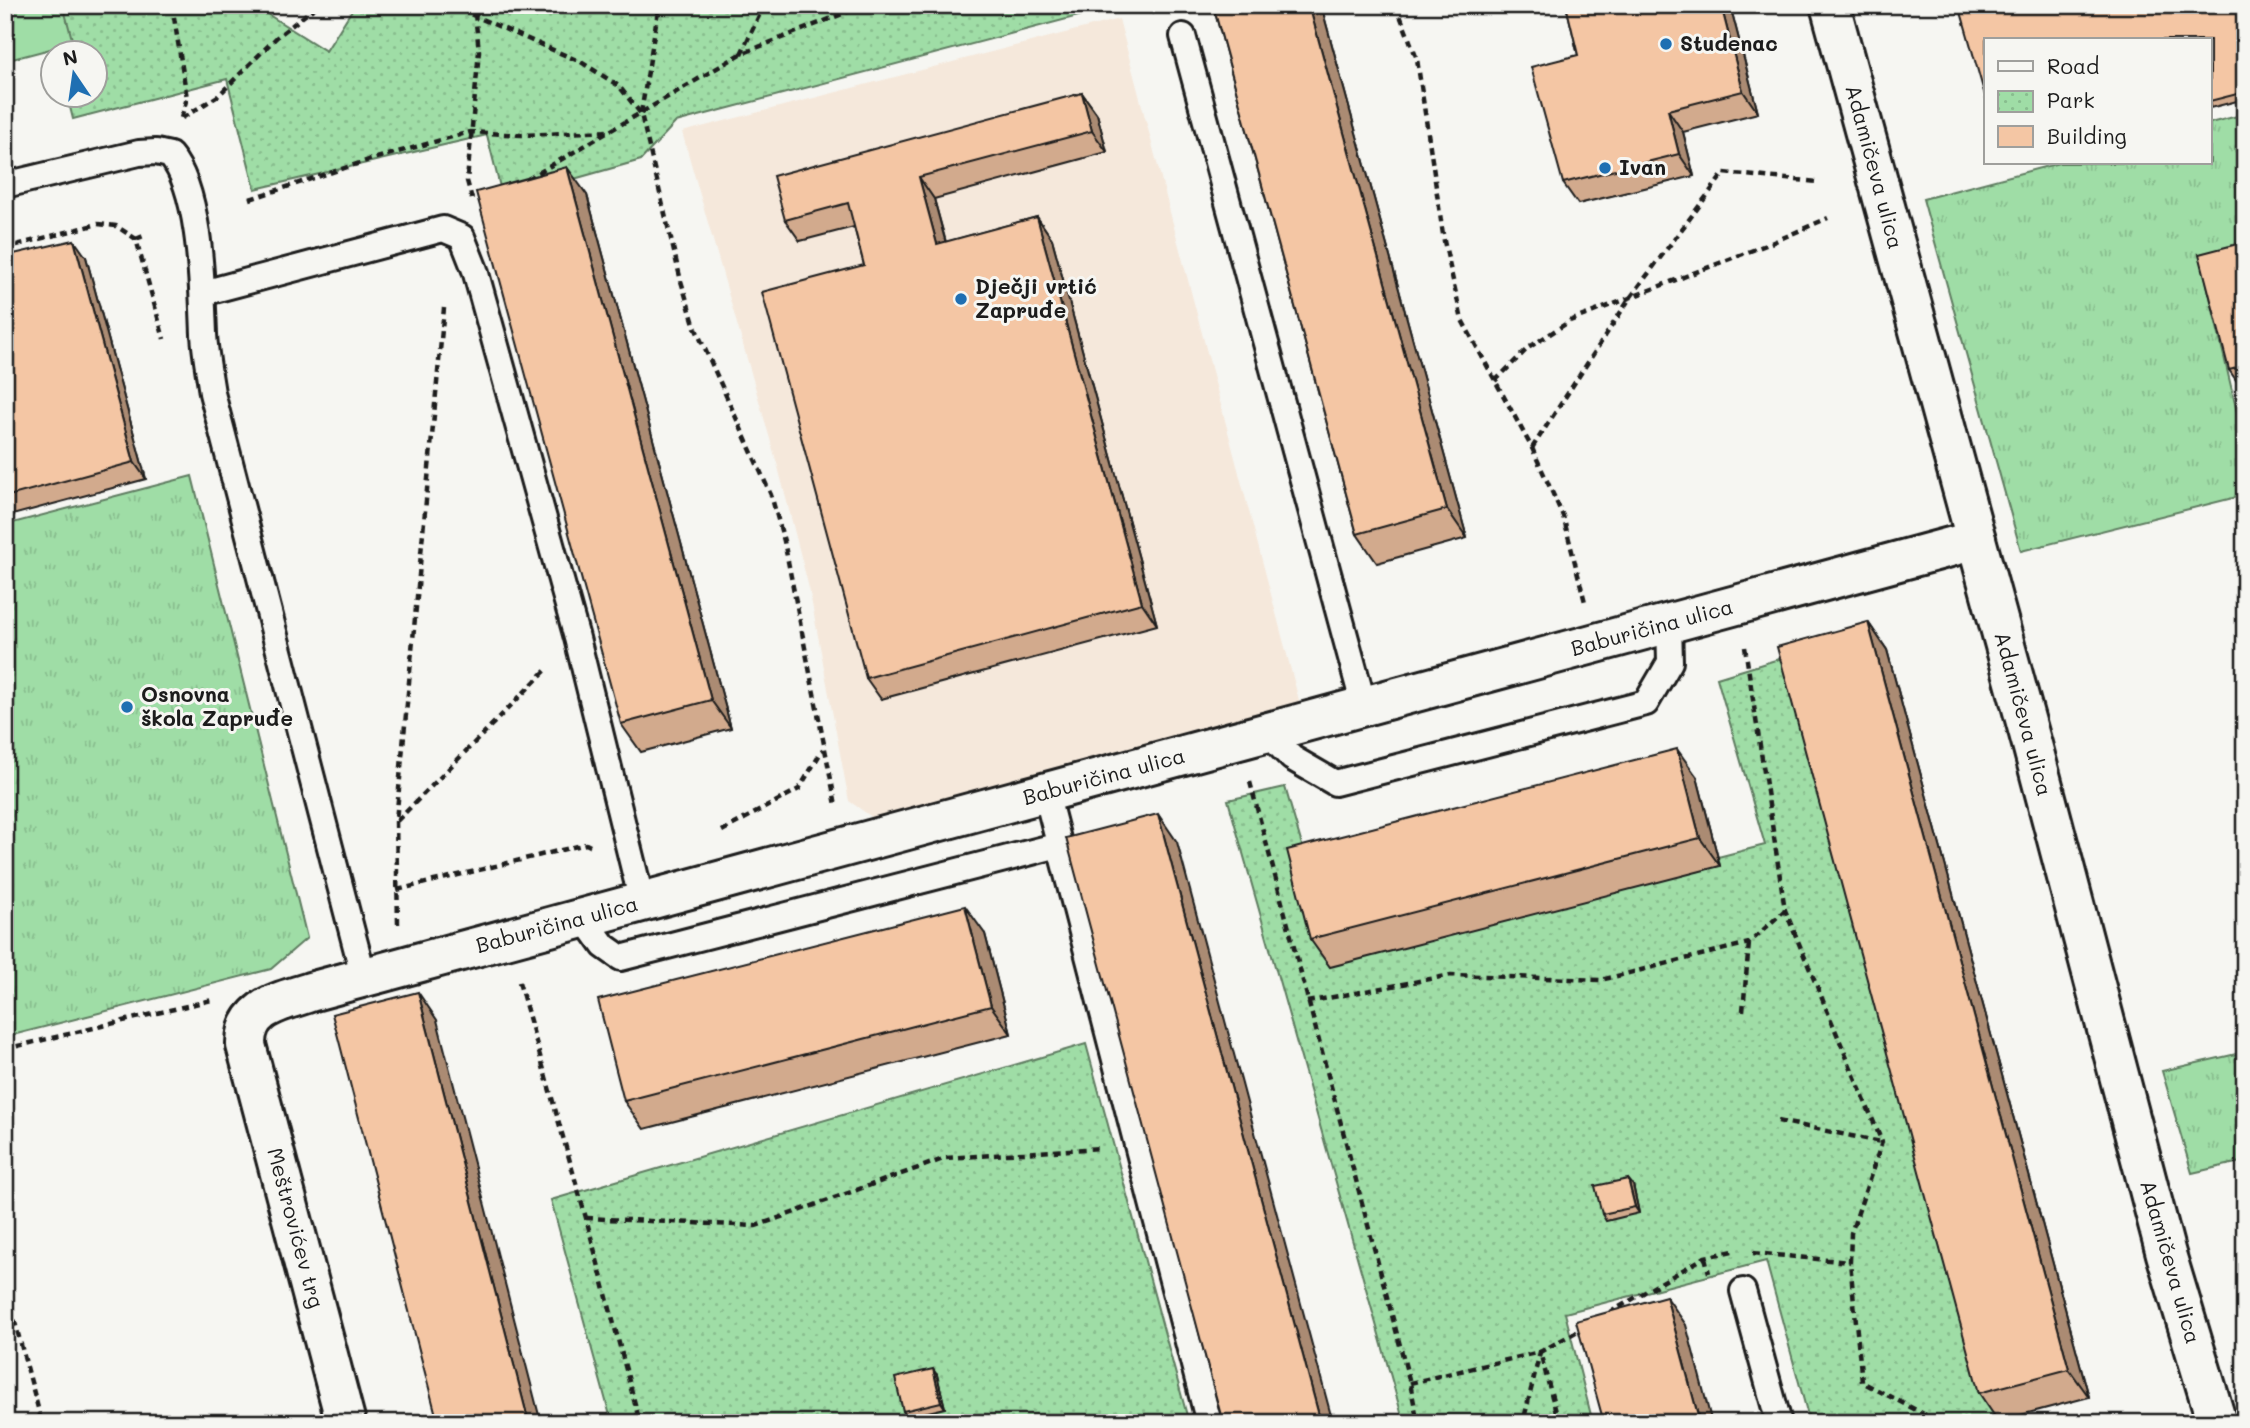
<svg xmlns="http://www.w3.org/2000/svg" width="2250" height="1428" viewBox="0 0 2250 1428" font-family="Mali,sans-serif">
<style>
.built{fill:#f5e8db}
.grass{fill:url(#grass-tufts);stroke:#5e7c61;stroke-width:2}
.park{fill:url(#park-dots);stroke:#5e7c61;stroke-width:2}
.pitch{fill:#9fdda6;stroke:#5e7c61;stroke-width:2}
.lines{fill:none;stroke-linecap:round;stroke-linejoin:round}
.lane-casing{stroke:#1c1c1c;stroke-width:30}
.street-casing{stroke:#1c1c1c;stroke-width:44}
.path{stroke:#1c1c1c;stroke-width:4.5;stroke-dasharray:7 5;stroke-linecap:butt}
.lane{stroke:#f6f6f2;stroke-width:24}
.street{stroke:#f6f6f2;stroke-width:38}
.wall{fill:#d2aa8d;stroke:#1c1c1c;stroke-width:2}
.shaded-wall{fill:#ab8b73;stroke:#1c1c1c;stroke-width:2}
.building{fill:#f4c6a4;stroke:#1c1c1c;stroke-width:2}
.poi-dot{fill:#1f6fb2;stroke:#f6f6f2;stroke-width:2.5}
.labels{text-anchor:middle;stroke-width:6;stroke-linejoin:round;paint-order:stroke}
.poi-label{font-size:21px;font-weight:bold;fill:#1c1c1c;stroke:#f6f6f2;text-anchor:start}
.street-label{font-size:21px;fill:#1c1c1c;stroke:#f6f6f2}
</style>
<defs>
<pattern id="grass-tufts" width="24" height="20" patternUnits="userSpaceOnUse" patternTransform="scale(1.75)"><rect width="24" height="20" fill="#9fdda6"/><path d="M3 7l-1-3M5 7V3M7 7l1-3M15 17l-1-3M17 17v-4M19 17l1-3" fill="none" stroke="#88bd8e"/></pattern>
<pattern id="park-dots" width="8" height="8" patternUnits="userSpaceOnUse" patternTransform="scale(1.75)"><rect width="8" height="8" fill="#9fdda6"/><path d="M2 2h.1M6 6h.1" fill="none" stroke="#88bd8e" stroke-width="1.8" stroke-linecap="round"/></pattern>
</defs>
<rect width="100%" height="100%" fill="#f6f6f2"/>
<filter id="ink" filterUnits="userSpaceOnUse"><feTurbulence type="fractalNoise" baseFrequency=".0143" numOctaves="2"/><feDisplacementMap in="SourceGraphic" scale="14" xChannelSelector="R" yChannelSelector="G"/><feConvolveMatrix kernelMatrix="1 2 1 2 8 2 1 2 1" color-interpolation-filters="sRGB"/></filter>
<g filter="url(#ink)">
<!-- built -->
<polygon class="built" points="1119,19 1300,704 876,820 849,801 809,588 778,467 682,132"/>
<!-- grass -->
<g class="grass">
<polygon points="2245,114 2245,253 2202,263 2245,446 2245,495 2021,551 1923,199 2059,163 2210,163 2210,123"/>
<polygon points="192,476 307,938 271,969 5,1037 5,525"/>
<polygon points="2245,1052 2245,1161 2192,1173 2162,1071"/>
</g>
<!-- park -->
<g class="park">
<polygon points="44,5 253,5 326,51 355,5 1120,5 676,122 641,160 503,199 487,135 255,189 227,79 73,119 67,95 94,94 94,52 56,52"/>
<polygon points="1782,658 2003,1423 1810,1423 1766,1261 1565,1313 1593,1423 1404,1423 1228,800 1285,787 1334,955 1765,845 1717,678"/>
<polygon points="1086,1044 1189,1423 612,1423 551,1200"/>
</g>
<!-- pitch -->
<polygon class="pitch" points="5,5 63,5 73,43 5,61"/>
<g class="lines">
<!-- lane casing -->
<g class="lane-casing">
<g id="lane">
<polyline points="1183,36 1364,706"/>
<path d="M5 185 139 153 156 152 170 155C201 191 202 286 204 334 205 353 209 373 212 393L364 978"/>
<polyline points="203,293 443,229 462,237 475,270 577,638 642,902"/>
<polyline points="1267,733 1292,758 1335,783 1646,703 1670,662 1669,623"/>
<polyline points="1046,793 1209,1423"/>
<polyline points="584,918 604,946 621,958 1059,845"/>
<polyline points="1743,1291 1779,1423"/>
</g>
</g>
<!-- street casing -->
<g class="street-casing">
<g id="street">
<polyline points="1830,5 2033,748 2166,1254 2217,1423"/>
<path d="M346 1423 246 1045C245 1007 280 1002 310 992L1976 540"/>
</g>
</g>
<!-- path -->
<g class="path">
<polyline points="172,5 187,98 181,118"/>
<polyline points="449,5 581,62 619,86 641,114 681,281 695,327 771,495 784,541 836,805"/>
<polyline points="1143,5 1154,13"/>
<polyline points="1396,5 1417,59 1444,241 1462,320 1532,448 1563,516 1585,602"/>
<polyline points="474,17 485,5"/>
<polyline points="741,54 764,5"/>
<polyline points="641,113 659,5"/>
<polyline points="182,118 218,96 277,37 318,5"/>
<polyline points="528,179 741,54 865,5"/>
<polyline points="250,199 369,160 470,132 522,135 611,131"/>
<polyline points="472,199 467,181 479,51 474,5"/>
<polyline points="136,239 146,235"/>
<polyline points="5,248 98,224 116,226 136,239 164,339"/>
<polyline points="1495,381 1528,348 1570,321 1771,243 1828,218"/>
<polyline points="1532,448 1630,298 1724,173 1818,182"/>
<polyline points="1745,647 1785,910 1882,1142 1851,1233 1850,1262 1862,1382 1941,1423"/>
<polyline points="1250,782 1410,1383 1418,1423"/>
<polyline points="397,821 546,670"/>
<polyline points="722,831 799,789 823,749"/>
<polyline points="397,890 586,844 590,846"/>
<polyline points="398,924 396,821 444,308"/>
<polyline points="519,982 586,1218 640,1423"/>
<polyline points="1307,1002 1451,975 1601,980 1749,943 1785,910"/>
<polyline points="1743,1011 1749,943"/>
<polyline points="5,1049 212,1000"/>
<polyline points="1778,1121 1881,1142"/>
<polyline points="586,1218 756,1226 946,1158 1100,1148"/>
<polyline points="1753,1253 1850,1262"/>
<polyline points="1705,1257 1709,1273"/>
<polyline points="5,1285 42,1423"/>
<polyline points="1609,1313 1705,1257 1733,1251"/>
<polyline points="1410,1383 1540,1352 1523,1423"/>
<polyline points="1559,1423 1540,1352 1583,1328"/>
</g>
<!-- lane -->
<use href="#lane" class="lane"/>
<!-- street -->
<use href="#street" class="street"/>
</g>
<!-- wall -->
<g class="wall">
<polygon points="1213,5 1321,5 1467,538 1377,563 1357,534"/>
<polygon points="1566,5 1730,5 1758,113 1683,132 1694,176 1578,204 1563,183 1578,55"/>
<polygon points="1959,5 2239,5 2245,27 2245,99 2210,108 2210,40"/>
<polygon points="1082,93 1097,114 1107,152 934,199 946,242 1037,217 1052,239 1157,625 881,699 866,678 864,265 854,227 800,241 785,220"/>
<polygon points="587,195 731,728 641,752 621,724"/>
<polygon points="2245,242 2245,386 2241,387 2229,370"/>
<polygon points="5,256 86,257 146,479 5,517"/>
<polygon points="1868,622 1887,650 2089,1397 1998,1421 1979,1393"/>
<polygon points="1697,777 1720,866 1330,967 1310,939"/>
<polygon points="985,934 1011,1034 644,1129 624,1101"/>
<polygon points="1633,1185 1639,1213 1606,1221 1602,1214"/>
<polygon points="937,1375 945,1408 907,1417 903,1411"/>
</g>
<!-- shaded-wall -->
<g class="shaded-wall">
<polygon points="1309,5 1321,5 1467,538 1447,509"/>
<polygon points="1721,5 1730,5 1758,113 1743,91"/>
<polygon points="2236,5 2239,5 2245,27 2245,37"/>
<polygon points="1082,93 1097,114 1107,152 1092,131"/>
<polygon points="1668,110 1683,132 1694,176 1679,154"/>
<polygon points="567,167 587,195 731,728 711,700"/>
<polygon points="919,177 934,199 952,266 937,244"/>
<polygon points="1037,217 1052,239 1157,625 1142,603"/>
<polygon points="74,240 86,257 146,479 134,462"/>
<polygon points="1868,622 1887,650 2089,1397 2069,1369"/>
<polygon points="1677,749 1697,777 1720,866 1700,838"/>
<polygon points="1158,814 1177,842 1333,1423 1321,1423"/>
<polygon points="965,906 985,934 1011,1034 991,1006"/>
<polygon points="418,992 437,1020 541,1423 529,1423"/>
<polygon points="1628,1179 1633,1185 1639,1213 1635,1207"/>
<polygon points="1666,1296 1686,1325 1712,1423 1700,1423"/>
<polygon points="933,1369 937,1375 945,1408 941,1402"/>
</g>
<!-- building -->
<g class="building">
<polygon points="1213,5 1309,5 1447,509 1357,534"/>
<polygon points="1566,5 1721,5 1743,91 1668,110 1679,154 1563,183 1531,67 1578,55"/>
<polygon points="1959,5 2236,5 2245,37 2245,92 2210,101 2210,40 1986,40 1986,99"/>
<polygon points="1082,93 1092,131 919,177 937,244 1037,217 1142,603 866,678 762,292 864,265 848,203 785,220 773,176"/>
<polygon points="567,167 711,700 621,724 476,192"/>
<polygon points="74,240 134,462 5,497 5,256"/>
<polygon points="2245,242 2245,366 2229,370 2199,254"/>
<polygon points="1868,622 2069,1369 1979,1393 1777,647"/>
<polygon points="1677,749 1700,838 1310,939 1287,850"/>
<polygon points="1158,814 1321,1423 1223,1423 1066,838"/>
<polygon points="965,906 991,1006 624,1101 598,1000"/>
<polygon points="418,992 529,1423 438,1423 332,1014"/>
<polygon points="1628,1179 1635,1207 1602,1214 1595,1186"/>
<polygon points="1666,1296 1700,1423 1604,1423 1576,1321"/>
<polygon points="933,1369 941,1402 903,1411 895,1378"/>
</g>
</g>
<!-- markers -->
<g class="poi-dot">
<circle cx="1666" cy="44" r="7"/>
<circle cx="1605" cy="168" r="7"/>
<circle cx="961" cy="299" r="7"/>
<circle cx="127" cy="707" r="7"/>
</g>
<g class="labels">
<!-- poi labels -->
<g class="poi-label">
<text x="1680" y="51">Studenac</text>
<text x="1619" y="175">Ivan</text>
<text x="975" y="294">Dječji vrtić<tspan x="975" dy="24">Zapruđe</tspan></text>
<text x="141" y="702">Osnovna<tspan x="141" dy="24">škola Zapruđe</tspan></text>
</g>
<!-- street labels -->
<g class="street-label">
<text transform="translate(1874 167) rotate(75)" y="7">Adamičeva ulica</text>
<text transform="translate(1652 628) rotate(-15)" y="7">Baburičina ulica</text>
<text transform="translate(2023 714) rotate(75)" y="7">Adamičeva ulica</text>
<text transform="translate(1104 777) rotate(-15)" y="7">Baburičina ulica</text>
<text transform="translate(557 925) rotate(-15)" y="7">Baburičina ulica</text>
<text transform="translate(295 1228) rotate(75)" y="7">Meštrovićev trg</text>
<text transform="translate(2170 1262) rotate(74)" y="7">Adamičeva ulica</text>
</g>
</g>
<!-- margin -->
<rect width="2250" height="1428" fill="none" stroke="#f6f6f2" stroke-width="28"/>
<rect x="14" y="14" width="2222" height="1400" fill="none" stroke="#1c1c1c" stroke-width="2.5" filter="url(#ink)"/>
<!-- legend -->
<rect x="1984" y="38" width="228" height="126" fill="#f6f6f2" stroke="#9f9f9c" stroke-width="2"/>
<rect x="1998" y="61" width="35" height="10" fill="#f6f6f2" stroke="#9f9f9c" stroke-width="2"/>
<text x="2047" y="74" font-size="21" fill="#1c1c1c">Road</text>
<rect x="1998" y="91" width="35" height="21" fill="url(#park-dots)" stroke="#9f9f9c" stroke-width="2"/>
<text x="2047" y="108" font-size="21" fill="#1c1c1c">Park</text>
<rect x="1998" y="126" width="35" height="21" fill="#f4c6a4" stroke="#9f9f9c" stroke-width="2"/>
<text x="2047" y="144" font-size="21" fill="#1c1c1c">Building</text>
<!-- north arrow -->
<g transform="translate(74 74) rotate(347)"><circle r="33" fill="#f6f6f2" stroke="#9f9f9c" stroke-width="2"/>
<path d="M0-5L12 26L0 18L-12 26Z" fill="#1f6fb2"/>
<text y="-10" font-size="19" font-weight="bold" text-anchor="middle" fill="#1c1c1c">N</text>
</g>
</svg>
